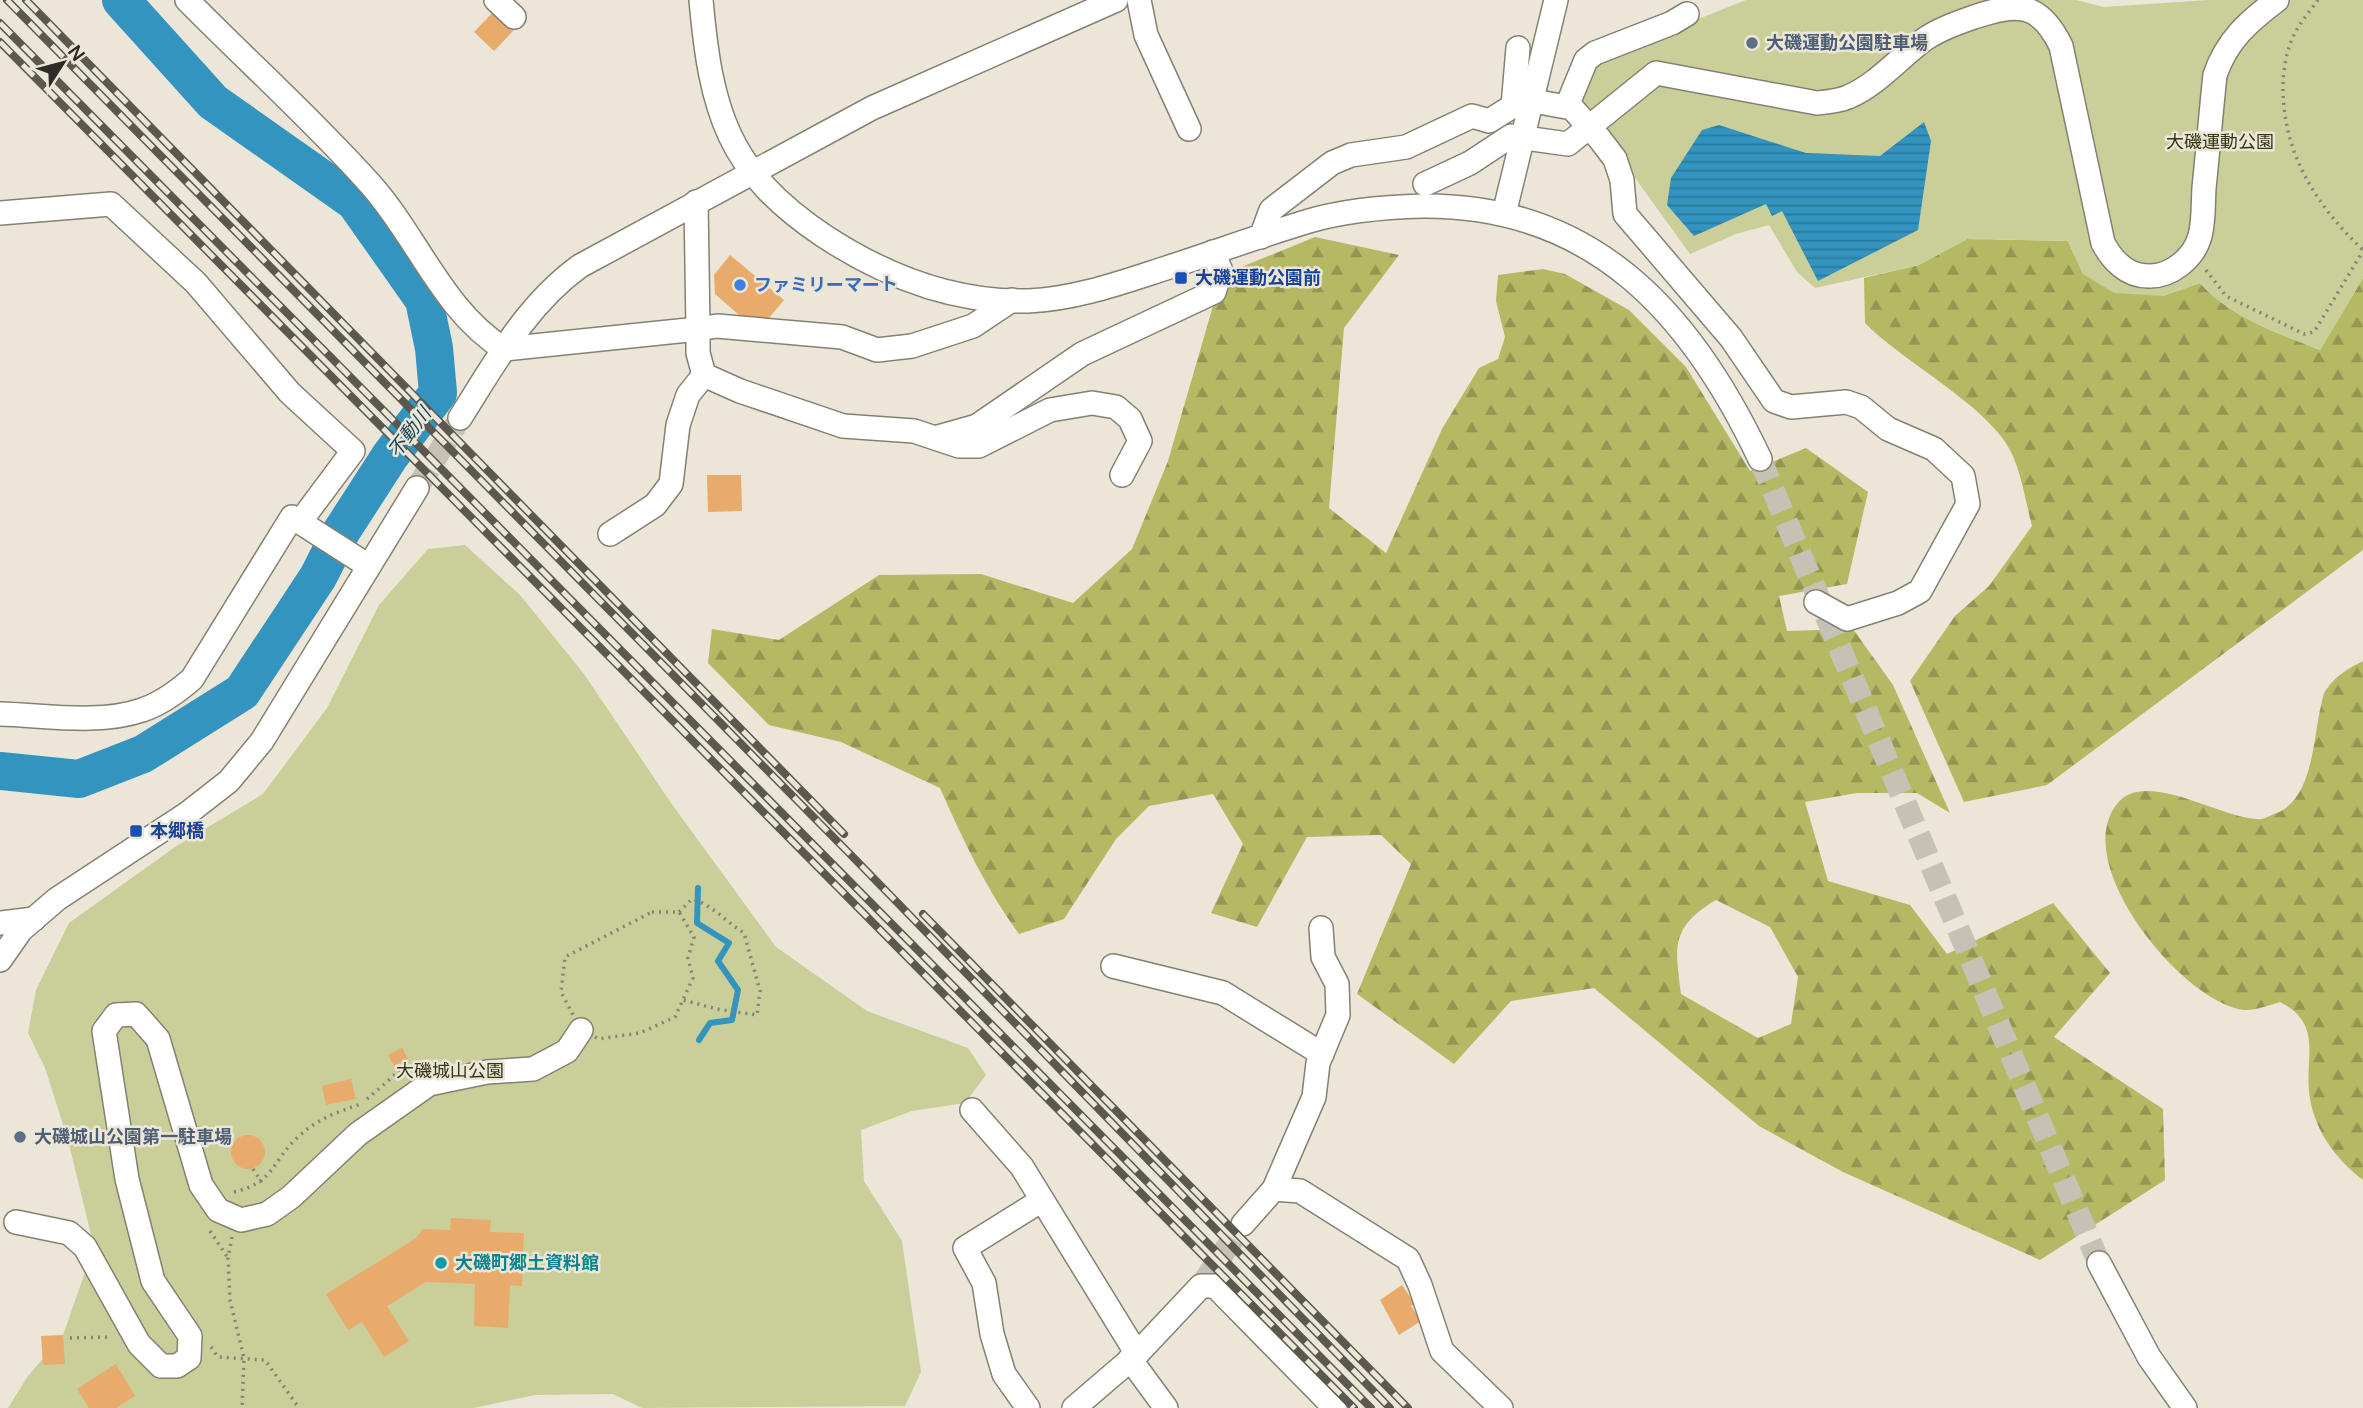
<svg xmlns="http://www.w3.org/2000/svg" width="2363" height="1408" viewBox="0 0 2363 1408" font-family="Manrope,'Noto Sans JP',sans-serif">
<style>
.forest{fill:url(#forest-firs);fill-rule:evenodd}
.green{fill:#cace99}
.water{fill:url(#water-rules)}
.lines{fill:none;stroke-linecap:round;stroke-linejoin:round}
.stream{stroke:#3294bf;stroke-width:6}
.river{stroke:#3294bf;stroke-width:38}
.building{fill:#e9ab6b}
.minor-tunnel{stroke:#c5c1b4;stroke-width:23;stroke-dasharray:23 11;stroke-linecap:butt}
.minor-casing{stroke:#858072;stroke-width:26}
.path{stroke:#868278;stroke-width:3.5;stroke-dasharray:2 5;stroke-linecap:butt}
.minor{stroke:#fff;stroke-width:23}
.rail-casing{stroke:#5b5850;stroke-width:8}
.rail{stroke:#ebe6d7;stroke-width:5;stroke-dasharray:16;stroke-linecap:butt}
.service-dot{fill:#5c6f8a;stroke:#ebe6d7;stroke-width:2.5}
.transit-dot{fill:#1a4fb4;stroke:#ebe6d7;stroke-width:2.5}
.shop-dot{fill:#3f7fe0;stroke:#ebe6d7;stroke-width:2.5}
.culture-dot{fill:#0f9aa8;stroke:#ebe6d7;stroke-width:2.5}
.labels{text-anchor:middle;stroke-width:5;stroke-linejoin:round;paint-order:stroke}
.service-label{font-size:18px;font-weight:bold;fill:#4e5e75;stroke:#ebe6d7;text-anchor:start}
.park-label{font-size:18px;fill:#343611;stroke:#ebe6d7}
.transit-label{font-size:18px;font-weight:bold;fill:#164399;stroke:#ebe6d7;text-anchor:start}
.shop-label{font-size:18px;font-weight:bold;fill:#366cbe;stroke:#ebe6d7;text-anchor:start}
.culture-label{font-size:18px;font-weight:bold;fill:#0d838f;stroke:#ebe6d7;text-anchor:start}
.water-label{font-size:19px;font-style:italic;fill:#1c4558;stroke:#ebe6d7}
</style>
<defs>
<pattern id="forest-firs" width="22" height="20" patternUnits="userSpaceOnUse" patternTransform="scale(1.75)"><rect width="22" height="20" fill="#b4b964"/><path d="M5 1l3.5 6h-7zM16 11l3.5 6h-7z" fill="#939752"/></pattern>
<pattern id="water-rules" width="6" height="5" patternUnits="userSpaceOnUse" patternTransform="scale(1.75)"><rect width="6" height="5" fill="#3294bf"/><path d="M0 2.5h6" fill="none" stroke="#2b799b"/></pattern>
</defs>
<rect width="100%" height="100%" fill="#ebe6d7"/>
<!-- forest -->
<g class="forest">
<path d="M1315 237 1399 255 1344 328 1329 508 1386 553 1442 429 1479 368 1498 359 1505 337 1496 301 1498 275 1543 269 1565 274 1629 310 1686 367 1750 471 1806 448 1868 492 1847 584 1779 596 1787 631 1853 629 1893 685 1950 813 1917 793H1857L1805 802 1828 881 1910 905 1947 954 2053 903 2110 973 2054 1037 2163 1109 2165 1180 2040 1260 1843 1172 1759 1126 1594 988 1511 1001 1454 1064 1357 994 1411 864 1381 835 1307 837 1257 927 1211 913 1243 844 1213 794 1149 806 1116 839 1064 919 1019 934C986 889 963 840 940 788L841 742 769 725 708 663 712 629 779 640 879 575 981 574 1073 603 1132 549 1168 461 1222 275ZM1716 900 1770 927 1798 977 1791 1024 1758 1038 1681 994C1675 947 1670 927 1716 900Z"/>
<path d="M1967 239 2068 241 2083 274 2163 296 2200 283C2231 318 2278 333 2320 350L2363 278V550L2047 785 1964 802 1910 681 1955 616 1989 586 2032 526C2026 503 2022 476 2012 454 1992 408 1903 362 1865 323L1864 278 1919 265Z"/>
<path d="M2363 661V1180C2337 1160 2316 1133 2310 1099 2303 1059 2325 1025 2280 1002 2270 1005 2254 1011 2244 1010 2182 1002 2069 863 2117 804 2144 768 2220 818 2257 819 2264 820 2270 815 2277 813 2312 798 2313 743 2320 710 2322 704 2322 695 2326 690 2335 676 2349 668 2363 661Z"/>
</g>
<!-- green -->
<g class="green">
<path d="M1746 0H2076L2104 7 2209 0H2363V278L2320 350C2278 333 2231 318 2200 283L2163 296 2114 293 2083 274 2068 241 1967 239 1919 265 1815 288 1797 272 1769 225 1736 234 1690 254 1584 107 1578 93 1588 63Z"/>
<polygon points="465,545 520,595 584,674 671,803 776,947 867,1011 968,1048 986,1075 965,1103 912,1111 861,1130 864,1181 902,1241 921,1372 905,1406 642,1408 613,1394 535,1395 474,1408 8,1408 28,1376 63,1335 94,1247 68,1140 45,1068 28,1033 36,990 69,923 175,847 263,794 327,708 379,605 428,549"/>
</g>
<!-- water -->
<polygon class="water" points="1924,122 1931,141 1918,230 1818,281 1782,211 1772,216 1766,204 1694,236 1667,205 1671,178 1702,130 1719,125 1806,153 1880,156"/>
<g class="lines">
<!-- stream -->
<polyline class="stream" points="698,888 697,923 729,943 718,961 738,990 732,1020 710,1023 699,1040"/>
<!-- river -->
<polyline class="river" points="0,771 79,779 143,754 242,692 318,577 341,532 390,456 438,393 434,348 424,300 355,202 213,102 121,0"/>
</g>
<!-- building -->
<g class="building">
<polygon points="496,9 516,28 494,51 474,32"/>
<polygon points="730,255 784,300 768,319 747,322 715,294 714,275"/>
<polygon points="707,475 741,475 742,511 708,512"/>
<polygon points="402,1048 408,1059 394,1066 388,1055"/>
<polygon points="351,1079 356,1099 326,1105 322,1086"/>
<circle cx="248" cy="1152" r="17"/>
<polygon points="451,1218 491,1220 490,1232 524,1233 522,1286 510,1285 508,1328 474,1326 475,1284 426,1282 387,1306 409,1341 384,1357 362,1322 348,1330 326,1294 415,1239 423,1229 450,1230"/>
<polygon points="1402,1285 1415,1304 1411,1306 1421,1321 1399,1335 1380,1300"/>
<polygon points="63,1335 65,1364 43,1365 41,1336"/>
<polygon points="116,1364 135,1396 116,1408 89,1408 77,1389"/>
</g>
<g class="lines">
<!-- minor-tunnel -->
<g class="minor-tunnel">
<polyline points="1760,459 2099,1263"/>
<polyline points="417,488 460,418"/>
<polyline points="1201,1286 1243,1224"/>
</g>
<!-- minor casing -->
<g class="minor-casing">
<g id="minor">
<path d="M187 0C248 62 313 120 371 185 418 238 443 311 504 349L698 329 696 202"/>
<polyline points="496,0 514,17"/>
<path d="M701 0C711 111 727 171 824 236 885 276 954 303 1028 301 1074 299 1117 284 1160 270 1210 254 1259 236 1309 221 1346 210 1385 207 1423 206 1595 205 1692 315 1760 459"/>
<polyline points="1139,0 1146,35 1189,129"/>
<polyline points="1533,101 1572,108 1599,138 1615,159 1622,180 1625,214 1731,338 1774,401 1791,407 1846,402 1861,407 1888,429 1934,449 1963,476 1968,504 1920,591 1898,603 1847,619 1816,602"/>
<polyline points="1567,106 1586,60 1595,53 1672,23 1687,14"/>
<path d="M1425 184 1470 163 1511 136 1568 144 1656 73 1817 103C1827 102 1839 101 1848 97 1877 85 1900 57 1925 39 1940 29 1957 23 1974 17 2017 3 2039 1 2061 46L2103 243C2112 260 2127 276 2148 276 2171 277 2194 258 2200 236 2204 221 2203 203 2204 188 2208 150 2211 112 2215 75 2227 40 2248 22 2277 0"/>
<polyline points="0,213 111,204 196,283 290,393 353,451 300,522"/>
<polyline points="1504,214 1556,0"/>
<polyline points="1261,237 1271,210 1332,163 1351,155 1406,147 1472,116 1489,121 1513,106 1518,48"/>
<polyline points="1012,300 973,326 912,346 877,350 842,337 717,326 698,329 698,353 704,375 740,391 843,426 914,431 959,446 979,446 1050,410 1092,403 1116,407 1130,419 1140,441 1122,475"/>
<path d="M460 418C495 363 526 305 580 266L872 108 1116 0"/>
<polyline points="938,437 977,426 1082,354 1214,292 1221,271 1213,252"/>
<polyline points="610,534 655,505 671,484 678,425 688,395 704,375"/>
<path d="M0 714C44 715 99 725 142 710 161 704 177 692 192 679L292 517 367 565"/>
<polyline points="0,923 34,919"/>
<polyline points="0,960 21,930 57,899 188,813 229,781 262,741 417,488"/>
<polyline points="1113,966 1223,993 1322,1054"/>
<polyline points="972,1110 1022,1167 1137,1354"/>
<polyline points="1274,1189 1314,1097 1318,1063 1338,1015 1337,984 1323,957 1321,928"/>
<polyline points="16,1222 69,1233 85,1247 139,1344 161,1366 177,1366 189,1358 190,1336 153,1281 127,1179 104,1031 116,1015 136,1014 158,1039 201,1185 218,1210 241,1220 267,1214 291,1197 358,1134 429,1084 487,1072 533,1069 567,1051 581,1030"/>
<polyline points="1243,1224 1274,1189 1300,1191 1408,1259 1420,1285 1442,1351 1501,1408"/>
<polyline points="2099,1263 2149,1357 2185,1408"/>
<polyline points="1130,1359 1166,1408"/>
<polyline points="1028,1408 1004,1374 992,1334 984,1283 965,1248 1042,1200"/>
<polyline points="1074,1408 1137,1354 1201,1286 1215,1286 1335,1408"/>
</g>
</g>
<!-- path -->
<g class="path">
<path d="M2318 0C2311 10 2302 20 2296 31 2287 47 2283 69 2283 87 2283 154 2316 205 2363 250"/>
<polyline points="2206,270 2226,296 2304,334 2314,332 2363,251"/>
<polygon points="652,912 679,912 694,937 688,958 693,978 675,1017 640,1033 599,1039 581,1030 561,992 565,957"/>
<path d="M679 912 692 899C713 905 726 922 744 933L760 991 757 1015 717 1009 683 1000"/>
<polyline points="367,1099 403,1068 409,1074"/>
<polyline points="253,1169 262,1183"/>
<path d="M234 1192C275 1182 271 1162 298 1137 317 1119 337 1112 361 1104"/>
<polyline points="210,1231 228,1258"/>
<polyline points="232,1237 228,1258 230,1300 244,1358 242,1408"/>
<polyline points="70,1338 111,1337"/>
<polyline points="211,1347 218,1357 265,1360 299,1408"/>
</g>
<!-- minor -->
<use href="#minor" class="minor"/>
<!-- rail casing -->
<g class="rail-casing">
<g id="rail">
<polyline points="7,0 848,852 1390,1408"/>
<polyline points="26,0 844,834"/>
<polyline points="0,23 1371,1408"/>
<polyline points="0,42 1354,1408"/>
<polyline points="923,914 1408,1408"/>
</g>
</g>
<!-- rail -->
<use href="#rail" class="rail"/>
</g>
<!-- markers -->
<g class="service-dot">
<circle cx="1752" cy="43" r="7"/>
<circle cx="20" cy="1137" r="7"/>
</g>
<g class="transit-dot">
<rect x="1174" y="271" width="14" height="14" rx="3.5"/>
<rect x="129" y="824" width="14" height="14" rx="3.5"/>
</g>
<circle class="shop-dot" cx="740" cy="285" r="7"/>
<circle class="culture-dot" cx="441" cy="1263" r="7"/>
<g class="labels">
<!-- service labels -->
<g class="service-label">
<text x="1766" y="49">大磯運動公園駐車場</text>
<text x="34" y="1143">大磯城山公園第一駐車場</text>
</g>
<!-- park labels -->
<g class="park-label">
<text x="2220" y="148">大磯運動公園</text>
<text x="450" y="1077">大磯城山公園</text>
</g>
<!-- transit labels -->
<g class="transit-label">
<text x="1195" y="284">大磯運動公園前</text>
<text x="150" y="837">本郷橋</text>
</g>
<!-- shop labels -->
<g class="shop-label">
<text x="754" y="291">ファミリーマート</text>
</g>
<!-- culture labels -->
<g class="culture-label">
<text x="455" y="1269">大磯町郷土資料館</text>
</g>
<!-- water labels -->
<g class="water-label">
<text transform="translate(409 432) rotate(-53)" y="7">不動川</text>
</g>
</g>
<!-- north arrow -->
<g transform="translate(63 63) rotate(54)" stroke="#ebe6d7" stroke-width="5" paint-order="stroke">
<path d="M0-5L12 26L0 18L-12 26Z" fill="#2e2c26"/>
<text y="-10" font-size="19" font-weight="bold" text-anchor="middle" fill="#2e2c26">N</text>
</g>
</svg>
